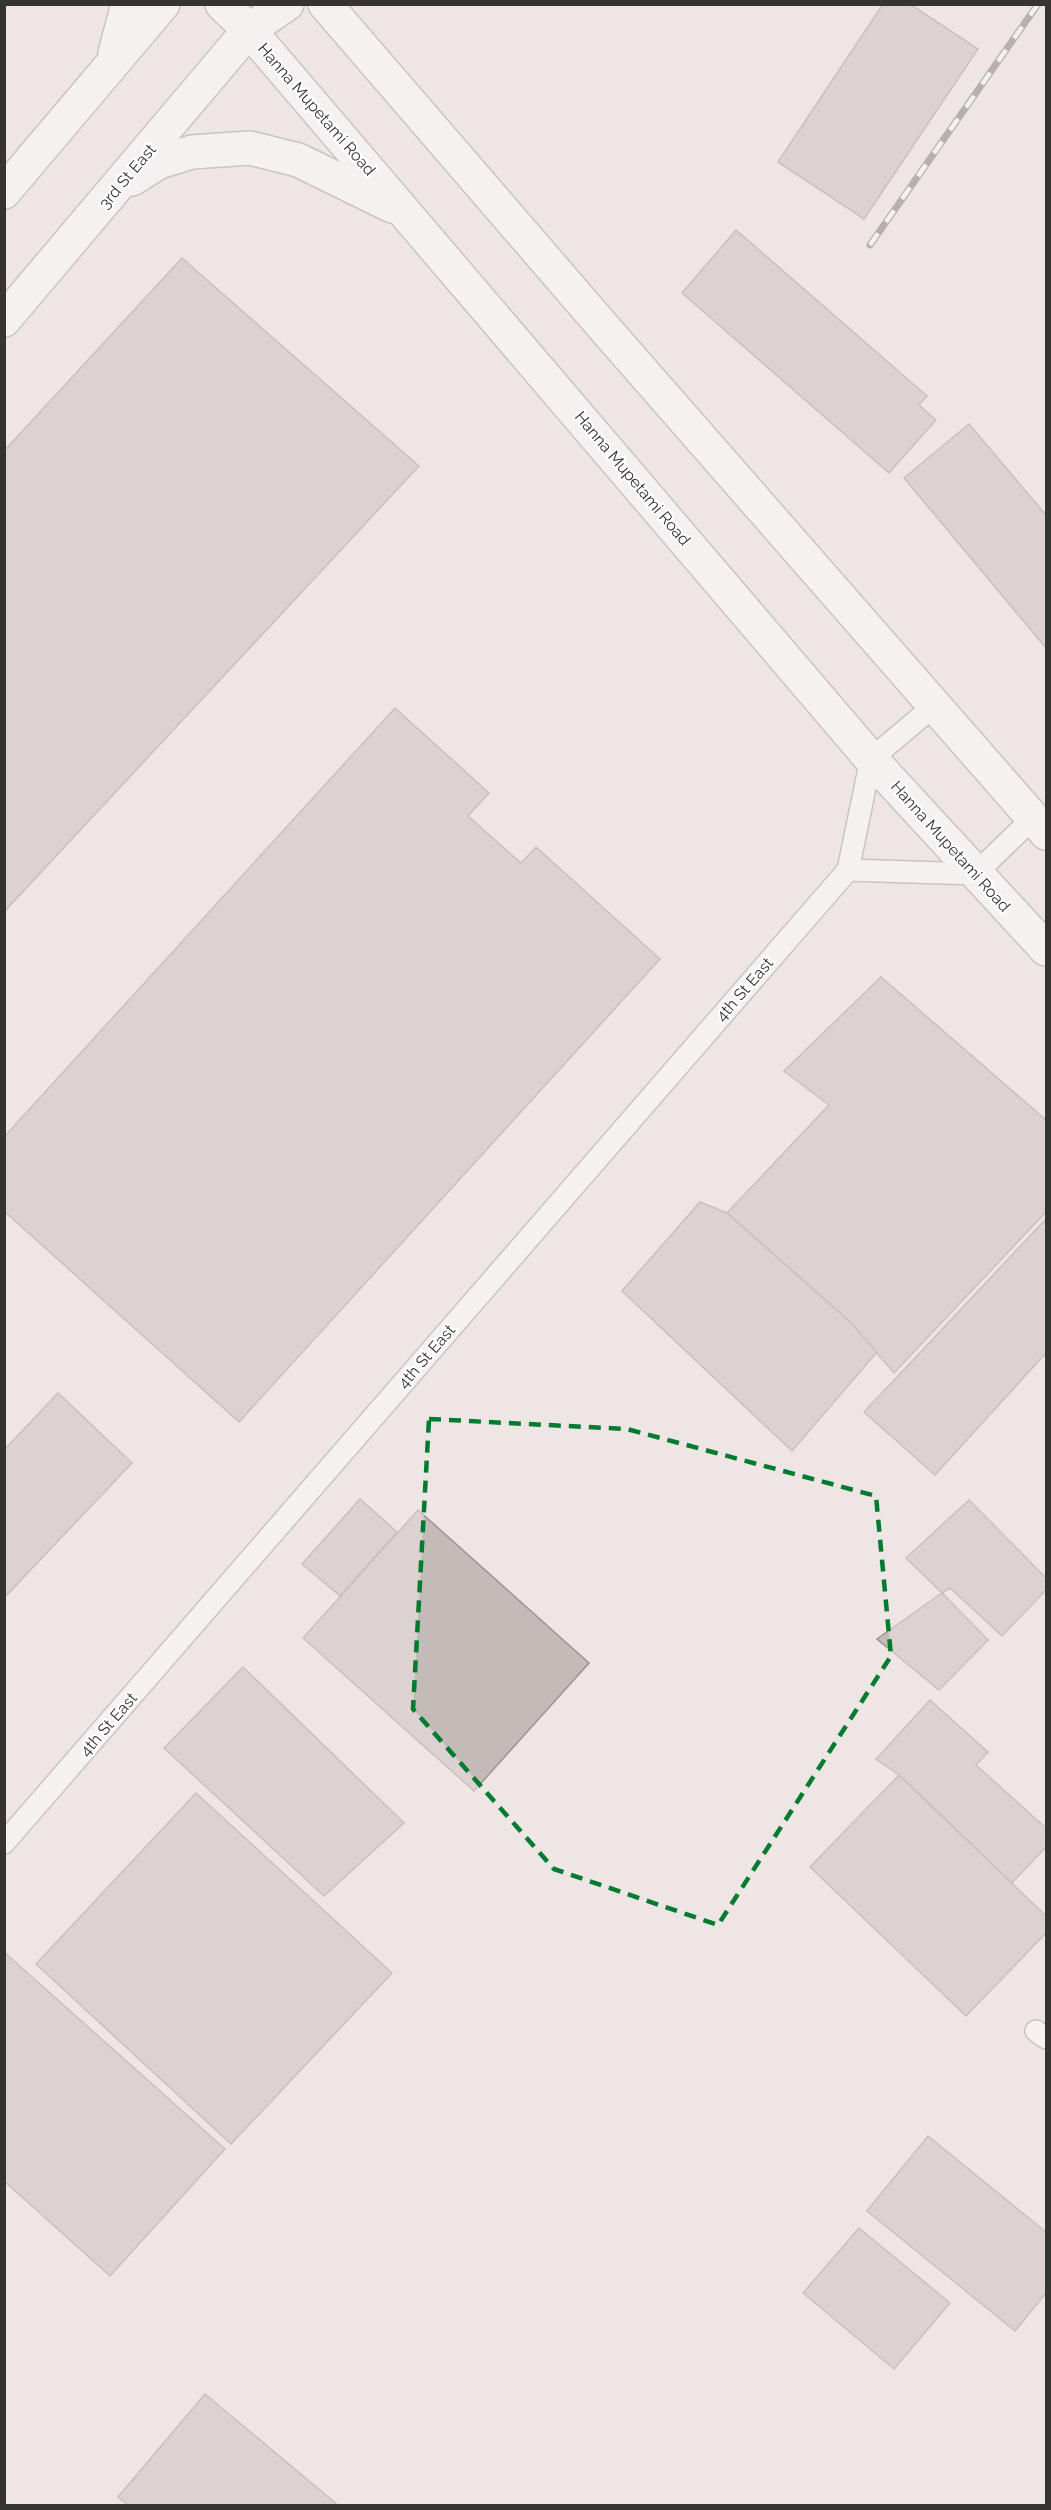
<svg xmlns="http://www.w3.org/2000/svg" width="1051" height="2510" viewBox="0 0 1051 2510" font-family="Raleway,sans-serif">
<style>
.building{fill:#c3bbb8;stroke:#9c9491;stroke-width:1.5}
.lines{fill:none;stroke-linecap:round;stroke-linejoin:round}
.service-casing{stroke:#a19899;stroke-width:24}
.minor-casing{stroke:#a19899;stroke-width:36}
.service{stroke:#fff;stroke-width:21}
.minor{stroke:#fff;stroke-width:33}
.rail-casing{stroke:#757070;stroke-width:7}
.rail{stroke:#fff;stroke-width:4.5;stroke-dasharray:14;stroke-linecap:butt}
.marked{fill:none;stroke:#027a30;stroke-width:4.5;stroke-dasharray:12 8;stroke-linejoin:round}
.labels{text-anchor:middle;stroke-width:4.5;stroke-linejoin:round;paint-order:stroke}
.street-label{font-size:16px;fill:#363333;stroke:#fff}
</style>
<rect width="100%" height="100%" fill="#eee5e5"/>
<!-- building -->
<g class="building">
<polygon points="883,4 910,4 978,49 864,219 778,162"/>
<polygon points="736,230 927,396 919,405 936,420 889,473 682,293"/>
<polygon points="182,258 419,466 4,912 4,451"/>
<polygon points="969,424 1046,515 1046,648 904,478"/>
<polygon points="395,708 489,793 468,816 521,863 536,847 660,959 239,1422 4,1211 4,1137"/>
<polygon points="881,977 1046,1120 1046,1212 894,1373 849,1321 727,1213 829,1105 784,1071"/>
<polygon points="700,1202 727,1213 849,1321 877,1352 792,1451 622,1291"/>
<polygon points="1046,1219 1046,1353 935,1475 864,1412"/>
<polygon points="58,1393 132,1463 4,1598 4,1450"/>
<polygon points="360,1499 397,1532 340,1596 302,1564"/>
<polygon points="969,1500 1046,1578 1046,1590 1002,1636 950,1588 942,1593 906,1558"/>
<polygon points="418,1510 589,1663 474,1791 303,1638"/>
<polygon points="942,1593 988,1640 939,1690 877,1639"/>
<polygon points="243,1667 404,1823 324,1896 164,1748"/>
<polygon points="930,1700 988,1752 976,1765 1046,1828 1046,1847 1012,1883 899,1775 876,1759"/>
<polygon points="899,1775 1046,1916 1046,1933 966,2016 810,1867"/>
<polygon points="196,1793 392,1973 231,2144 36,1964"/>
<polygon points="4,1952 225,2149 110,2276 4,2181"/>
<polygon points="928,2136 1046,2232 1046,2293 1015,2331 867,2211"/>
<polygon points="859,2228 950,2303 894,2369 803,2293"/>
<polygon points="205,2394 339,2506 129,2506 118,2497"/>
</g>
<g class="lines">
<!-- service casing -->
<g class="service-casing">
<g id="service">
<polyline points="848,870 975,874 1033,818"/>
<polyline points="4,1843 848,870 871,759 935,705"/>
<polyline points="1036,2031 1046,2038"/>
</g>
</g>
<!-- minor casing -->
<g class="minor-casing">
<g id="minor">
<polyline points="222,4 249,30 871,759 1046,949"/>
<polyline points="325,4 606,330 1046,833"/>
<polyline points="115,53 128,4"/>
<polyline points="132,179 159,162 192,152 250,148 298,160 392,206"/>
<polyline points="4,192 163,4"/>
<polyline points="4,320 249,30 287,4"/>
</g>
</g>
<!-- service -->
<use href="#service" class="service"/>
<!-- minor -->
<use href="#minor" class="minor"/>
<!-- rail casing -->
<g class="rail-casing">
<polyline id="rail" points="870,245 1038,4"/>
</g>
<!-- rail -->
<use href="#rail" class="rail"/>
</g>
<!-- marked area -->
<path d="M0 0H1051V2510H0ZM429 1419 627 1429 876 1496 891 1656 718 1925 554 1869 413 1709Z" fill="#eee5e5" fill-opacity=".55" fill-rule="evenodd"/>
<path class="marked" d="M429 1419 627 1429 876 1496 891 1656 718 1925 554 1869 413 1709Z"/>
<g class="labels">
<!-- street labels -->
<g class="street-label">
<text transform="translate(317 109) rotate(49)" y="6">Hanna Mupetami Road</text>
<text transform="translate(127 176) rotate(-50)" y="6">3rd St East</text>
<text transform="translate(633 478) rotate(50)" y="6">Hanna Mupetami Road</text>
<text transform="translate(951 846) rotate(48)" y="6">Hanna Mupetami Road</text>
<text transform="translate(744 989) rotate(-49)" y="6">4th St East</text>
<text transform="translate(426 1356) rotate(-49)" y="6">4th St East</text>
<text transform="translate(108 1724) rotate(-49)" y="6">4th St East</text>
</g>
</g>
<!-- border -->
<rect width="1051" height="2510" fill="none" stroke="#363333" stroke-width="12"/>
</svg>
